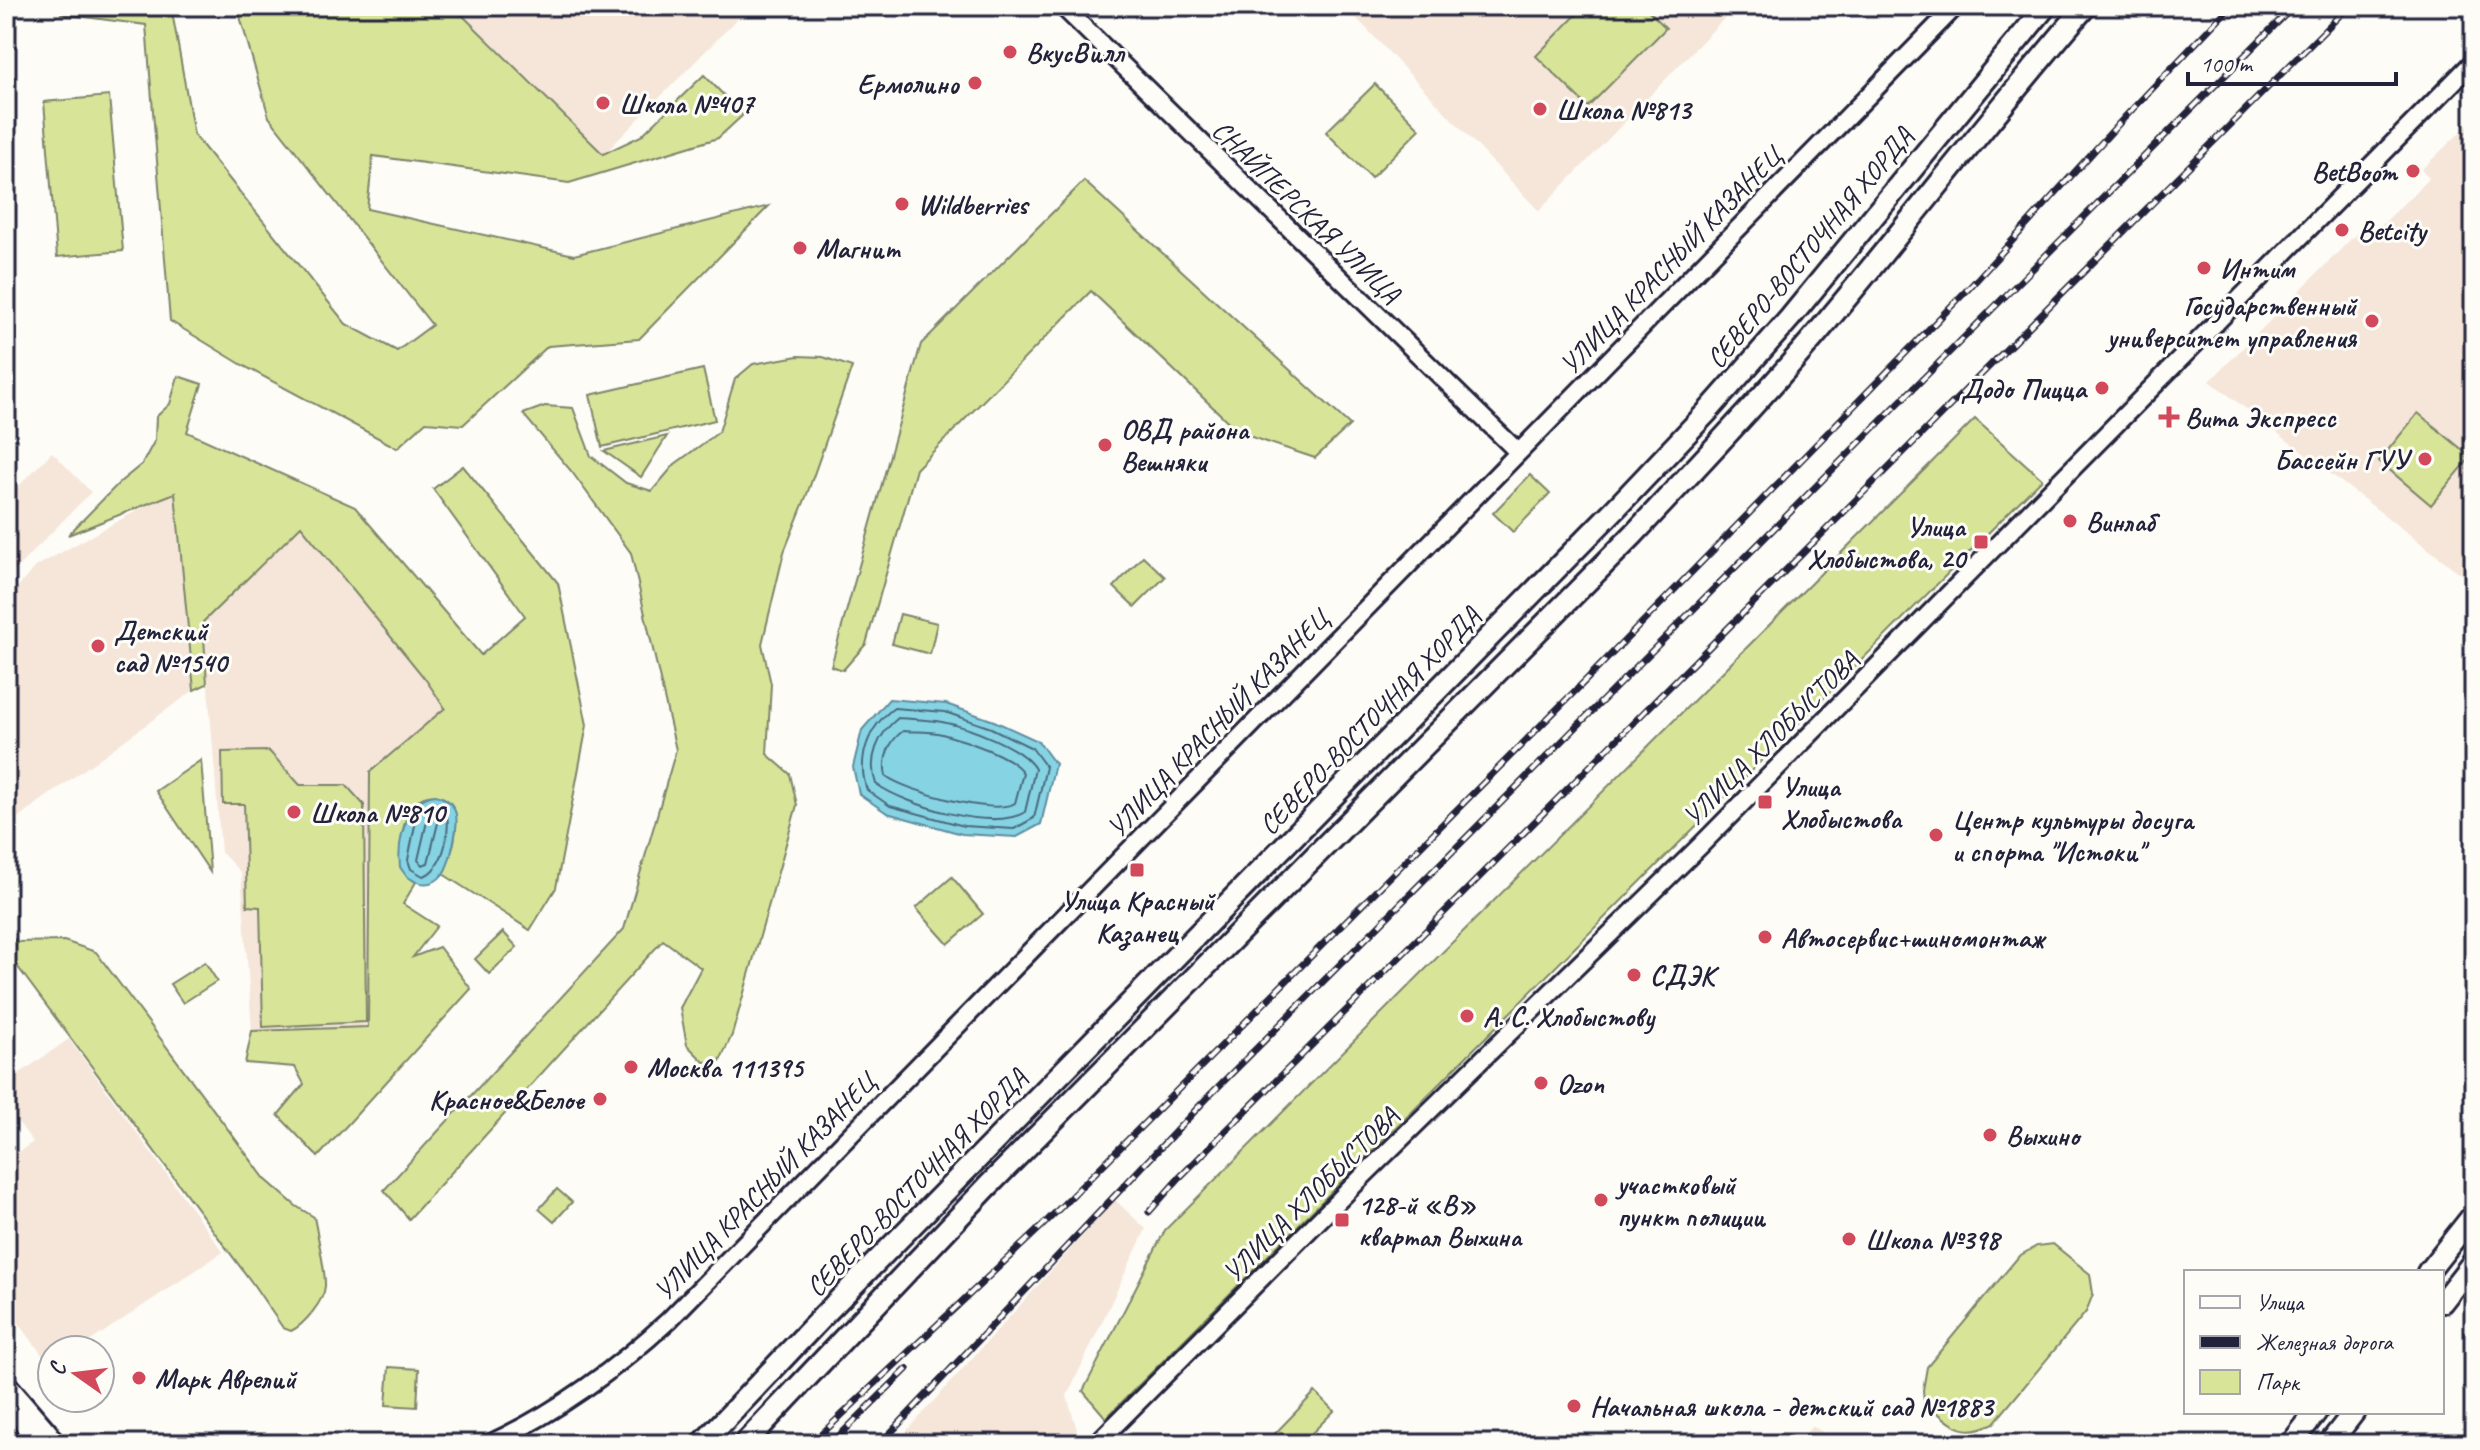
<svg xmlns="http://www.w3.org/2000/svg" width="2480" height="1450" viewBox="0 0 2480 1450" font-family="Caveat,sans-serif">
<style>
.built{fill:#f5e6d9}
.green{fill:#d8e599;stroke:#7d846a;stroke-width:2}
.water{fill:#86d4e3;stroke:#5e8da0;stroke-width:2}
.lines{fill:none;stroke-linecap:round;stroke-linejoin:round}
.shore{stroke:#4a697e;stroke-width:2}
.minor-casing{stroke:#22223b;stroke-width:22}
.major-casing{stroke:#22223b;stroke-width:26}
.minor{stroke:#fdfcf7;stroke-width:16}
.major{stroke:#fdfcf7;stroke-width:20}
.rail-casing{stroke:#22223b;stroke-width:7}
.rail{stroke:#fdfcf7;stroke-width:4;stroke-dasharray:12;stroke-linecap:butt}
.poi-dot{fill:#d1495b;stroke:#fdfcf7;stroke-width:3}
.labels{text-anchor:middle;stroke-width:6;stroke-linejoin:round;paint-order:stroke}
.poi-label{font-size:28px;font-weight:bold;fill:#22223b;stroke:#fdfcf7;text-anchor:start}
.street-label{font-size:28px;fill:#22223b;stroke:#fdfcf7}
</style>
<rect width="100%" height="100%" fill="#fdfcf7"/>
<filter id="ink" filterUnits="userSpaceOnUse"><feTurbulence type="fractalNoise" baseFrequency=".0125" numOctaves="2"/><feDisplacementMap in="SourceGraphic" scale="16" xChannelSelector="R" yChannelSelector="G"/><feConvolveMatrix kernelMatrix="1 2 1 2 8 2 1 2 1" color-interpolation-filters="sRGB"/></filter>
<g filter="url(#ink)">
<!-- built -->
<g class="built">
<polygon points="453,6 750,6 603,155"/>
<polygon points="1345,6 1736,6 1539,211"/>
<polygon points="2474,119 2474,584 2210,381 2366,224 2375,232 2429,178 2421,170"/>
<polygon points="52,452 91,492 6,579 6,499"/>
<polygon points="175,492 194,690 6,826 6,601 35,567 165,495"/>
<polygon points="301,525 426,680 446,709 370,772 368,1027 252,1031 241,873 221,852 203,622"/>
<polygon points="69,1039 223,1252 77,1350 52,1350 51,1367 6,1305 6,1161 33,1142 6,1106 6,1083"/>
<polygon points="1115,1200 1146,1229 1067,1396 1077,1430 1065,1444 895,1444"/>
<polygon points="1812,1426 1842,1444 1797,1444"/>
</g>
<!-- green -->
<g class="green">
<polygon points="64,6 171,6 194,135 346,324 397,351 432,325 269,117 237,6 453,6 603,154 641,136 704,75 743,115 718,138 569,183 373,156 367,209 574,255 769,206 639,339 548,346 463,425 426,422 397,448 244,366 170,321 146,25 61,14"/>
<polygon points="1585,6 1644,6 1666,28 1588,107 1536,56"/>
<polygon points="1375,84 1420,129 1371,178 1326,132"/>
<polygon points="109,96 123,251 57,257 44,102"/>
<polygon points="1084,181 1350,425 1315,458 1240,433 1091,291 916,469 866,644 843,670 831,666 921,344"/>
<polygon points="798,356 823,357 852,367 806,497 784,552 762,644 771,684 767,754 790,774 797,805 732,1035 720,1061 704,1062 687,1045 680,1008 701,968 663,940 409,1219 384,1190 624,929 676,750 631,553 572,472 523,414 545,406 573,408 591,456 626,483 652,491 675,464 719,432 735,379 753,364"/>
<polygon points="703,369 715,420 602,447 590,395"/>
<path d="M178 376 202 384 187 432 355 507 481 655 525 616 433 489 463 466 558 583 587 725 556 888 530 930 443 874C452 855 470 803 438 796 432 795 425 796 420 799 400 811 392 870 416 882L403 904 437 926 413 957 439 947 471 989 318 1157 278 1115 304 1084 295 1067 245 1063 252 1031 368 1027 370 772 445 708 426 680 301 526 203 622 207 684 194 690 175 493 68 535 120 482 142 464 155 440 156 417 170 404Z"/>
<polygon points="2418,413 2471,457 2431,505 2379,461"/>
<polygon points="1975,419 2042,479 1106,1418 1083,1391 1165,1230"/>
<polygon points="667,436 641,477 604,451"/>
<polygon points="1530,475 1550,494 1513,532 1493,513"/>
<polygon points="1143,556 1165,577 1135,607 1114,587"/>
<polygon points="900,614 937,623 930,654 892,644"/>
<polygon points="269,751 300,785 346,785 364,805 366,1022 263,1027 260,907 247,906 244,804 223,804 222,752"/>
<polygon points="201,760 210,872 156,791"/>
<polygon points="952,877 983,914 948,944 916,908"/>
<path d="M6 932 17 942 64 941 96 952 265 1179 296 1206 314 1217C317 1233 326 1273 325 1286 324 1301 304 1325 291 1331L283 1328 253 1284 6 951Z"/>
<polygon points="503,932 517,947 489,974 475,959"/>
<polygon points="205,962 217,981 183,1003 170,984"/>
<polygon points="557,1189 572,1202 554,1222 539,1209"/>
<path d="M2053 1244 2090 1274 2093 1294 2086 1312 1994 1423C1960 1440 1951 1422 1924 1402L1923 1390 1927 1367 2019 1256 2037 1246Z"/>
<polygon points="389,1367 419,1369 417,1407 386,1405"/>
<polygon points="1315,1392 1334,1411 1301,1444 1265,1444"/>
</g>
<!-- water -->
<g class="water">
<polygon points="889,699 946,704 994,721 1038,741 1055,764 1041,824 1017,837 962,834 887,813 859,794 853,767 862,730"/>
<path d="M436 795C445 798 452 802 455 811 460 823 450 864 443 874 430 891 409 883 400 867 397 842 406 797 436 795Z"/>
</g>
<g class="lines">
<!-- shore -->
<g class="shore">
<path d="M894 708 945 712 991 728 1032 748 1046 767 1034 818 1014 829 964 826 890 806 867 790C856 759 868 727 894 708Z"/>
<path d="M898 718C912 719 928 719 942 722 968 727 1023 747 1035 769L1025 812C993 832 906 805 876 784 867 759 878 734 898 718Z"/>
<path d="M903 731C916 732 930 731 942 734 961 739 1014 756 1023 773L1015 803C995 816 906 791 886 776 882 759 889 741 903 731Z"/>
<path d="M430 804 444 808C454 824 443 872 423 876L411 869 408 860 417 815 421 809Z"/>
<polygon points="435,814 439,819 428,863 422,865 418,860 428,817"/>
</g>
<!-- minor casing -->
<g class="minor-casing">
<g id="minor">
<polyline points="1062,6 1518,452"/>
<path d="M489 1444C556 1413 615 1370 669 1320L1956 6"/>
<polyline points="1096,1444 1362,1177 1700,846 2474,61"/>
</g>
</g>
<!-- major casing -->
<g class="major-casing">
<g id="major">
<polyline points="2428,1272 2474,1214"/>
<polyline points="2442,1302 2474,1261"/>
<polyline points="6,1385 48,1434 53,1444"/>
<polyline points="21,1415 36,1444"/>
<polyline points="702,1444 823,1316 1616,508 1708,411 1790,318 2046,6"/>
<path d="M744 1444 988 1186 1634 534C1696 467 1760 401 1819 331 1909 224 1994 112 2086 6"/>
<polyline points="2291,1444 2316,1412"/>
<polyline points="2329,1444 2354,1412"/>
</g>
</g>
<!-- minor -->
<use href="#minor" class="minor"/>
<!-- major -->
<use href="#major" class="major"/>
<!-- rail casing -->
<g class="rail-casing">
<g id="rail">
<polyline points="1149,1212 1179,1178 2349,6"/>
<polyline points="811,1444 1043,1225 1595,671 1971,286 2124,118 2231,6"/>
<polyline points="831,1444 907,1369"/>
<polyline points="880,1444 1210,1095 2294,6"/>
</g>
</g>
<!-- rail -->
<use href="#rail" class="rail"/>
</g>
</g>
<!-- markers -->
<g class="poi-dot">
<circle cx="1010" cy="52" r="8"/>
<circle cx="975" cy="83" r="8"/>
<circle cx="603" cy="103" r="8"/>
<circle cx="1540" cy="109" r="8"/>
<circle cx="2413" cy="171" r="8"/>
<circle cx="902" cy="204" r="8"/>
<circle cx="2342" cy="230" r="8"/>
<circle cx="800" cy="248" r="8"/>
<circle cx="2204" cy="268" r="8"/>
<circle cx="2372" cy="321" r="8"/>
<circle cx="2102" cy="388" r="8"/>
<path d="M2165 405h8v8h8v8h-8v8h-8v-8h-8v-8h8z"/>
<circle cx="1105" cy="445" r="8"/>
<circle cx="2425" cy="459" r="8"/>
<circle cx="2070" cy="521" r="8"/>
<rect x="1973" y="534" width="16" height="16" rx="4"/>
<circle cx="98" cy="646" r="8"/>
<rect x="1757" y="794" width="16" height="16" rx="4"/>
<circle cx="294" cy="812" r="8"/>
<circle cx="1936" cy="835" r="8"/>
<rect x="1129" y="862" width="16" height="16" rx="4"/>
<circle cx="1765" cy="937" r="8"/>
<circle cx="1634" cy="975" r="8"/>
<circle cx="1467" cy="1016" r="8"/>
<circle cx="631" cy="1067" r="8"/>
<circle cx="1541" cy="1083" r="8"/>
<circle cx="600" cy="1099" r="8"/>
<circle cx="1990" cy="1135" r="8"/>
<circle cx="1601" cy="1200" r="8"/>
<rect x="1334" y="1212" width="16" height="16" rx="4"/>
<circle cx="1849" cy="1239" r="8"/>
<circle cx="139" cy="1378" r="8"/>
<circle cx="1574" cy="1406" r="8"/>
</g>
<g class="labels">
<!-- poi labels -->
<g class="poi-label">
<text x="1026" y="62">ВкусВилл</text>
<text x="959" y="93" text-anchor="end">Ермолино</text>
<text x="619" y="113">Школа №407</text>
<text x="1556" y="119">Школа №813</text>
<text x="2397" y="181" text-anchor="end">BetBoom</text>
<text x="918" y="214">Wildberries</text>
<text x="2358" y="240">Betcity</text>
<text x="816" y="258">Магнит</text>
<text x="2220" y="278">Интим</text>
<text x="2356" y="315" text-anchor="end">Государственный<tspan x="2356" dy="32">университет управления</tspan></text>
<text x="2086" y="398" text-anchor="end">Додо Пицца</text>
<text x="2185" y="427">Вита Экспресс</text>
<text x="1121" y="439">ОВД района<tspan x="1121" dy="32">Вешняки</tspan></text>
<text x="2409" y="469" text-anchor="end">Бассейн ГУУ</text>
<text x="2086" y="531">Винлаб</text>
<text x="1965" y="536" text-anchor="end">Улица<tspan x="1965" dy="32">Хлобыстова, 20</tspan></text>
<text x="114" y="640">Детский<tspan x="114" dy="32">сад №1540</tspan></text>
<text x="1781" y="796">Улица<tspan x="1781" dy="32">Хлобыстова</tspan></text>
<text x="310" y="822">Школа №810</text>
<text x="1952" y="829">Центр культуры досуга<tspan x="1952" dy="32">и спорта "Истоки"</tspan></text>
<text x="1137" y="910" text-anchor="middle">Улица Красный<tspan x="1137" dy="32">Казанец</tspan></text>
<text x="1781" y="947">Автосервис+шиномонтаж</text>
<text x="1650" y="985">СДЭК</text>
<text x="1483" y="1026">А. С. Хлобыстову</text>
<text x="647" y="1077">Москва 111395</text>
<text x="1557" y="1093">Ozon</text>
<text x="584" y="1109" text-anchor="end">Красное&amp;Белое</text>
<text x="2006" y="1145">Выхино</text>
<text x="1617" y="1194">участковый<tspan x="1617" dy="32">пункт полиции</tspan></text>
<text x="1358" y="1214">128-й «В»<tspan x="1358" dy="32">квартал Выхина</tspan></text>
<text x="1865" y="1249">Школа №398</text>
<text x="155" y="1388">Марк Аврелий</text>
<text x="1590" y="1416">Начальная школа - детский сад №1883</text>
</g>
<!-- street labels -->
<g class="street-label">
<text transform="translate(1307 211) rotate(44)" y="10">СНАЙПЕРСКАЯ УЛИЦА</text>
<text transform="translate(1809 247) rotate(-50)" y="10">СЕВЕРО-ВОСТОЧНАЯ ХОРДА</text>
<text transform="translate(1670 260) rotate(-46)" y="10">УЛИЦА КРАСНЫЙ КАЗАНЕЦ</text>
<text transform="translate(1369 720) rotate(-46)" y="10">СЕВЕРО-ВОСТОЧНАЯ ХОРДА</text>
<text transform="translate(1217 723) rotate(-46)" y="10">УЛИЦА КРАСНЫЙ КАЗАНЕЦ</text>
<text transform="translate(1770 738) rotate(-45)" y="10">УЛИЦА ХЛОБЫСТОВА</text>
<text transform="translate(916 1182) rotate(-46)" y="10">СЕВЕРО-ВОСТОЧНАЯ ХОРДА</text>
<text transform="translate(764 1186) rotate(-46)" y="10">УЛИЦА КРАСНЫЙ КАЗАНЕЦ</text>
<text transform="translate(1310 1194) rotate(-45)" y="10">УЛИЦА ХЛОБЫСТОВА</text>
</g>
</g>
<!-- margin -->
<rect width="2480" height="1450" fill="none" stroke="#fdfcf7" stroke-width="32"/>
<rect x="16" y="16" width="2448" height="1418" fill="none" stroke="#22223b" stroke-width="3" filter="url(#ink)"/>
<!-- legend -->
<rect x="2184" y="1270" width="260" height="144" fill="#fdfcf7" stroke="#a5a5ac" stroke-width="2"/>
<rect x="2200" y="1296" width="40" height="12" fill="#fdfcf7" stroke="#a5a5ac" stroke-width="2"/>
<text x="2256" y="1310" font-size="24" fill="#22223b">Улица</text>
<rect x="2200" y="1336" width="40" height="12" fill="#22223b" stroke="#a5a5ac" stroke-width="2"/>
<text x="2256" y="1350" font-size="24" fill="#22223b">Железная дорога</text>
<rect x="2200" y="1370" width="40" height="24" fill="#d8e599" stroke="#a5a5ac" stroke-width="2"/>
<text x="2256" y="1390" font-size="24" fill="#22223b">Парк</text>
<!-- north arrow -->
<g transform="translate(76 1374) rotate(284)"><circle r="38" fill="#fdfcf7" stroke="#a5a5ac" stroke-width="2"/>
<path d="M0-6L14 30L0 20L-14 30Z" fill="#d1495b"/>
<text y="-12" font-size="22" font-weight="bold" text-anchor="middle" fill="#22223b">С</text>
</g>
<!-- scale -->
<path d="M2188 72v12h208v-12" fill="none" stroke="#22223b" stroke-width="4"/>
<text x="2200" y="72" font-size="24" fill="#22223b" stroke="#fdfcf7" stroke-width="6" paint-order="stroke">100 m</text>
</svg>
